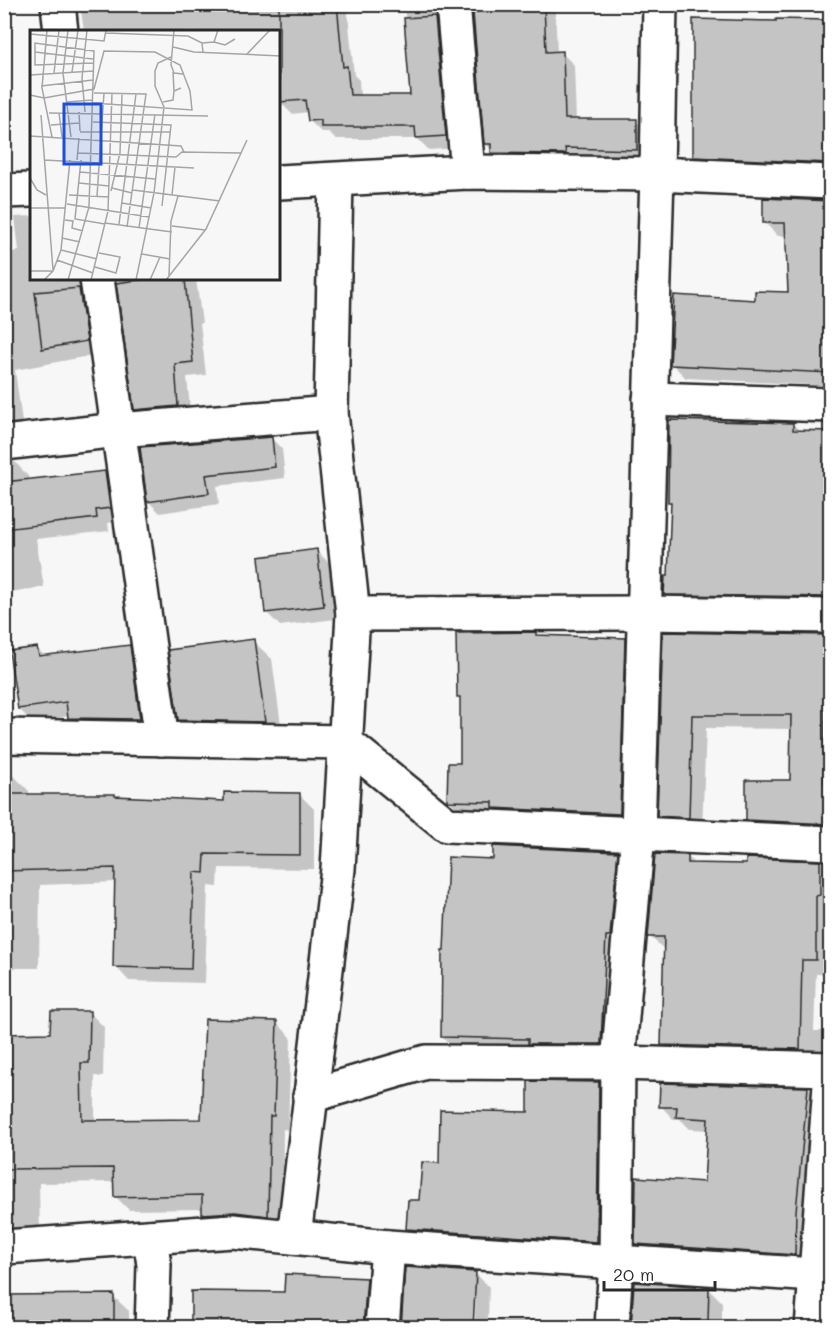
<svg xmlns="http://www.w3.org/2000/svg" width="835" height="1332" viewBox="0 0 835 1332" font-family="Mali,sans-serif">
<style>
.shadow{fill:#0003;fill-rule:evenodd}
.building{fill:#c4c4c4;stroke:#2b2b2b;stroke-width:1.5}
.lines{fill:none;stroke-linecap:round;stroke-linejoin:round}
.minor-casing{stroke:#2b2b2b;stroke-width:38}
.minor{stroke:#fff;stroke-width:33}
.inset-road{fill:none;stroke:#a5a5a5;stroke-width:1.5}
.view{fill:#1d4ed8;fill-opacity:0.15;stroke:#1d4ed8;stroke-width:3}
.inset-edge{fill:none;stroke:#2b2b2b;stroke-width:3}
</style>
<rect width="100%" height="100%" fill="#f7f7f7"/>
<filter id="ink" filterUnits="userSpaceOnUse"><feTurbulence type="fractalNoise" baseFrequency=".0167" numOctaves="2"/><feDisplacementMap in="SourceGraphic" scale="12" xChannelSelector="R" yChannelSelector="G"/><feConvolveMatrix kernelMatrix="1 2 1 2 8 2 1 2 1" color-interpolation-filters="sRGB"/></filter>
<g filter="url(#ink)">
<!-- shadow -->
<g class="shadow">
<polygon points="80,4 176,4 177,8 220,4 347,4 354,75 359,80 360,97 412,97 404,4 451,4 457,148 429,150 418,139 335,139 328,132 321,132 309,120 308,112 292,114 283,105 279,105 279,32 84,32"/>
<polygon points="473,4 555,4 557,53 562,53 574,65 576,121 636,121 648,133 648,161 505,165 486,144"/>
<polygon points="830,22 830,176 709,170 695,156"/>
<polygon points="830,202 830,386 686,378 672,364 756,302 790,293 787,236 778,236 764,222"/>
<polygon points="32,216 32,279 98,279 99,354 15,370 24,437 4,443 4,253 19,251 15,217"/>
<polygon points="117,279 196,279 202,323 200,323 206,375 187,377 191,419 149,423 136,409"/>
<polygon points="793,424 801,432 830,433 830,611 680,608 666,594 670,578 672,504 670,501"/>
<polygon points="271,438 282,449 285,478 217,486 219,504 160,513 149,502"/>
<polygon points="4,462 15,462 28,476 29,481 105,472 118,486 123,521 108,523 109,531 36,539 44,587 4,593"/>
<polygon points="317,551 330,564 336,619 280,626 267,613"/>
<polygon points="536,634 539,637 624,640 637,652 632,826 461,813 449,800 462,765 462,700 458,696"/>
<polygon points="665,634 830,636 830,837 762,834 748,820 792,782 792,729 706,728 702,831 673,830 659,816"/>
<polygon points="253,641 272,659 283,740 198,738 180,720"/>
<polygon points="129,646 142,659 152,731 82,731 69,716 32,722 19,709 37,648 45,657"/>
<polygon points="14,776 29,791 29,795 114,795 117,798 226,802 299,794 314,809 314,869 219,868 218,887 208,886 205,983 129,981 115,966 117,882 40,885 39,968 4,968 4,777"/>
<polygon points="617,853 633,870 617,1060 459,1053 442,1037"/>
<polygon points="688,857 695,864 748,866 748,859 830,863 830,974 816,974 814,1031 830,1031 830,1063 677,1059 662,1045 665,950 649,936"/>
<polygon points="90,1013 104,1027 103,1077 95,1076 95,1121 202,1120 277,1023 291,1037 288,1130 283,1129 282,1229 217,1228 203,1214 203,1209 129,1210 115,1196 115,1182 39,1183 40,1236 4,1237 4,1035 52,1034"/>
<polygon points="598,1083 613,1097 611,1256 422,1243 408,1229 441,1164 529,1113"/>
<polygon points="661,1084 810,1089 823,1101 811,1267 649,1256 636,1244 705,1184 709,1130 690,1129 680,1119 673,1119 661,1106"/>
<path d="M475 1273 489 1287 488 1320 593 1319 602 1328H402ZM473 1284H476L475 1326H472Z"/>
<polygon points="366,1279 380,1294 378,1328 192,1328 285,1293"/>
<polygon points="635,1283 708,1288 722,1302 722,1328 632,1328"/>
<polygon points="4,1291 13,1296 113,1296 129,1311 129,1328 4,1328"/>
</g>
<!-- building -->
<g class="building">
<polygon points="279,4 337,4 343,67 347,66 350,95 410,95 404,18 435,16 446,136 416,138 415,127 321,127 321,120 308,121 305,100 279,102"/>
<polygon points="475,4 544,4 546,52 563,51 565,119 637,119 637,150 565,148 566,154 491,153 491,144 484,144 473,13 476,13"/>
<polygon points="693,19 776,21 776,19 831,20 830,163 693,157"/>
<polygon points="763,198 831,201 831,373 670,365 674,295 755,300 755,291 788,292 785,223 763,223"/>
<polygon points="145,279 185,279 193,362 175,364 178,406 134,410 116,283"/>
<polygon points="79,288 87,341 42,349 35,292"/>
<polygon points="669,420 793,423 793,430 831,431 831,597 664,595 665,576 668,576 671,502 668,502"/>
<polygon points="272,437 275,467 206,475 209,493 147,502 140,447"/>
<polygon points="105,471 110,508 96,510 97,518 4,529 4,482"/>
<polygon points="317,549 324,606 265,613 259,557"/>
<polygon points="536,632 536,635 625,638 620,814 493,808 493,802 447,801 448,763 460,763 460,697 457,697 456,633"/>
<polygon points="663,632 831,635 831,711 825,711 824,783 831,783 831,824 746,820 746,780 790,780 791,715 692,715 689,818 657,816"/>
<polygon points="254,639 265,722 178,720 168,650"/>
<polygon points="130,645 140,719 68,718 66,702 18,709 9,651 37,647 39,656"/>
<polygon points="224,792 300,793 300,855 205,854 204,873 194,872 191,969 113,967 115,868 4,871 4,794 115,794 115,796 224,801"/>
<polygon points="493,846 618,852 610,936 606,936 601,1044 528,1044 528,1039 441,1037 442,950 444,950 448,857 493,859"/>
<polygon points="655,854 688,855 688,863 746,864 746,858 820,861 820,895 816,896 816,960 802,960 800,1049 661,1045 664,937 648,937"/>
<polygon points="51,1011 90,1011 89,1063 81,1063 82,1120 201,1119 205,1019 277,1021 274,1116 270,1116 268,1216 235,1212 202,1214 202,1195 114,1197 113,1168 4,1169 4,1034 50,1033"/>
<polygon points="528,1081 599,1082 597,1242 406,1229 408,1200 419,1200 422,1162 439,1163 440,1110 528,1112"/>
<polygon points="660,1083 808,1087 796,1211 795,1255 635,1244 636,1177 704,1182 708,1119 676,1117 677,1107 659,1107"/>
<polygon points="405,1267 476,1272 473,1328 401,1328"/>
<polygon points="285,1274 367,1278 363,1328 191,1328 191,1291 284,1292"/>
<polygon points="634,1282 709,1287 708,1321 646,1320 646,1328 631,1328"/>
<polygon points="114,1294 114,1328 4,1328 4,1295"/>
</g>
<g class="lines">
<!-- minor casing -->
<g class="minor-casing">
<g id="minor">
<polyline points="58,4 61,32"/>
<polyline points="453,4 468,172"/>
<polyline points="279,182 468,172 657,174 830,182"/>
<polyline points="4,191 32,190"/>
<polyline points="97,279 162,739"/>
<polyline points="650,399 830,405"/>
<polyline points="4,443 118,430 331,413"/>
<polyline points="353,614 644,613 830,616"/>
<polyline points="4,736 345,742 447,825 830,843"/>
<polyline points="310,1096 426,1062 618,1063 830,1069"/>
<polyline points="150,1237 154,1265 152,1328"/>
<polyline points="294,1237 338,869 353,614 331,413 336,180"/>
<polyline points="4,1247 233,1231 388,1247 830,1276"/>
<polyline points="382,1328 388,1247"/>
<polyline points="612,1328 616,1262 618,1063 638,834 657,174 660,4"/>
<polyline points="812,1328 830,1085"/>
</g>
</g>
<!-- minor -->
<use href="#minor" class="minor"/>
</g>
</g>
<!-- overview -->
<g transform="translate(30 30)">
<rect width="250" height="250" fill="#f7f7f7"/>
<path class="inset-road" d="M17 0 12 58 22 107M38 0 33 43 41 107M144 0 141 35 144 43 153 44M76 3 158 6 172 13 173 22M0 4 74 11 76 0M184 12 195 15 205 9M172 13 184 12 188 0M143 17 164 22 251 26M5 22 63 29M217 24 240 0M42 42 48 0M143 42 144 61M24 43 29 0M0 45 63 41M11 56 63 50M64 63 116 64 97 197M0 65 14 68 64 59 74 21 125 22 150 35 160 61 162 80 63 73M36 72 63 70M133 72 143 70 144 61 151 58M49 82 50 101M55 82 52 48 57 0M19 83 178 86M29 83 32 107M11 85 23 240M63 92 141 95 132 176M21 95 49 93M50 102H141M0 106 151 116 154 122M48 123 146 127 152 122 211 123M14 130 164 138M47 130 49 108M51 130 45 189 75 194M50 142 125 149M0 148 7 160 16 165M49 153 79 156M82 158 102 163M103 160 190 171M81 161 90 123 92 64M39 165 79 167M142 165 145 137M67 166 74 63M92 173 121 178M37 174 119 187M0 178H36M35 190 43 191 42 198 53 201M75 193 142 202M89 194 106 64M142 196 175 200M109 198 125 84M32 208 50 212M31 220 67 229M112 224 140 229M27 230 63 243M65 237 86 243 90 227 69 223M0 241H22M139 246 141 191 148 166M14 250 23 241 31 220 40 130M38 250 59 177 64 21 5 13V35L63 33M61 250 78 181 82 63M106 250 124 163 134 77 125 56V41L128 33 141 27M120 250 130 227M136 250 176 199 217 110"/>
<path class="view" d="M34 74H71V134H34Z"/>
<rect width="250" height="250" class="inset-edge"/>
</g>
<!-- margin -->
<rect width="835" height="1332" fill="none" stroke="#fff" stroke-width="24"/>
<rect x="12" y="12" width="811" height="1308" fill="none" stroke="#2b2b2b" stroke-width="2" filter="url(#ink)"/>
<!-- scale -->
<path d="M604 1281v9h111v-9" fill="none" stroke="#2b2b2b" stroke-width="3"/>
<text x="613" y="1281" font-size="18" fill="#2b2b2b" stroke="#ffffff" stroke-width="4.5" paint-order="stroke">20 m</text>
</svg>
